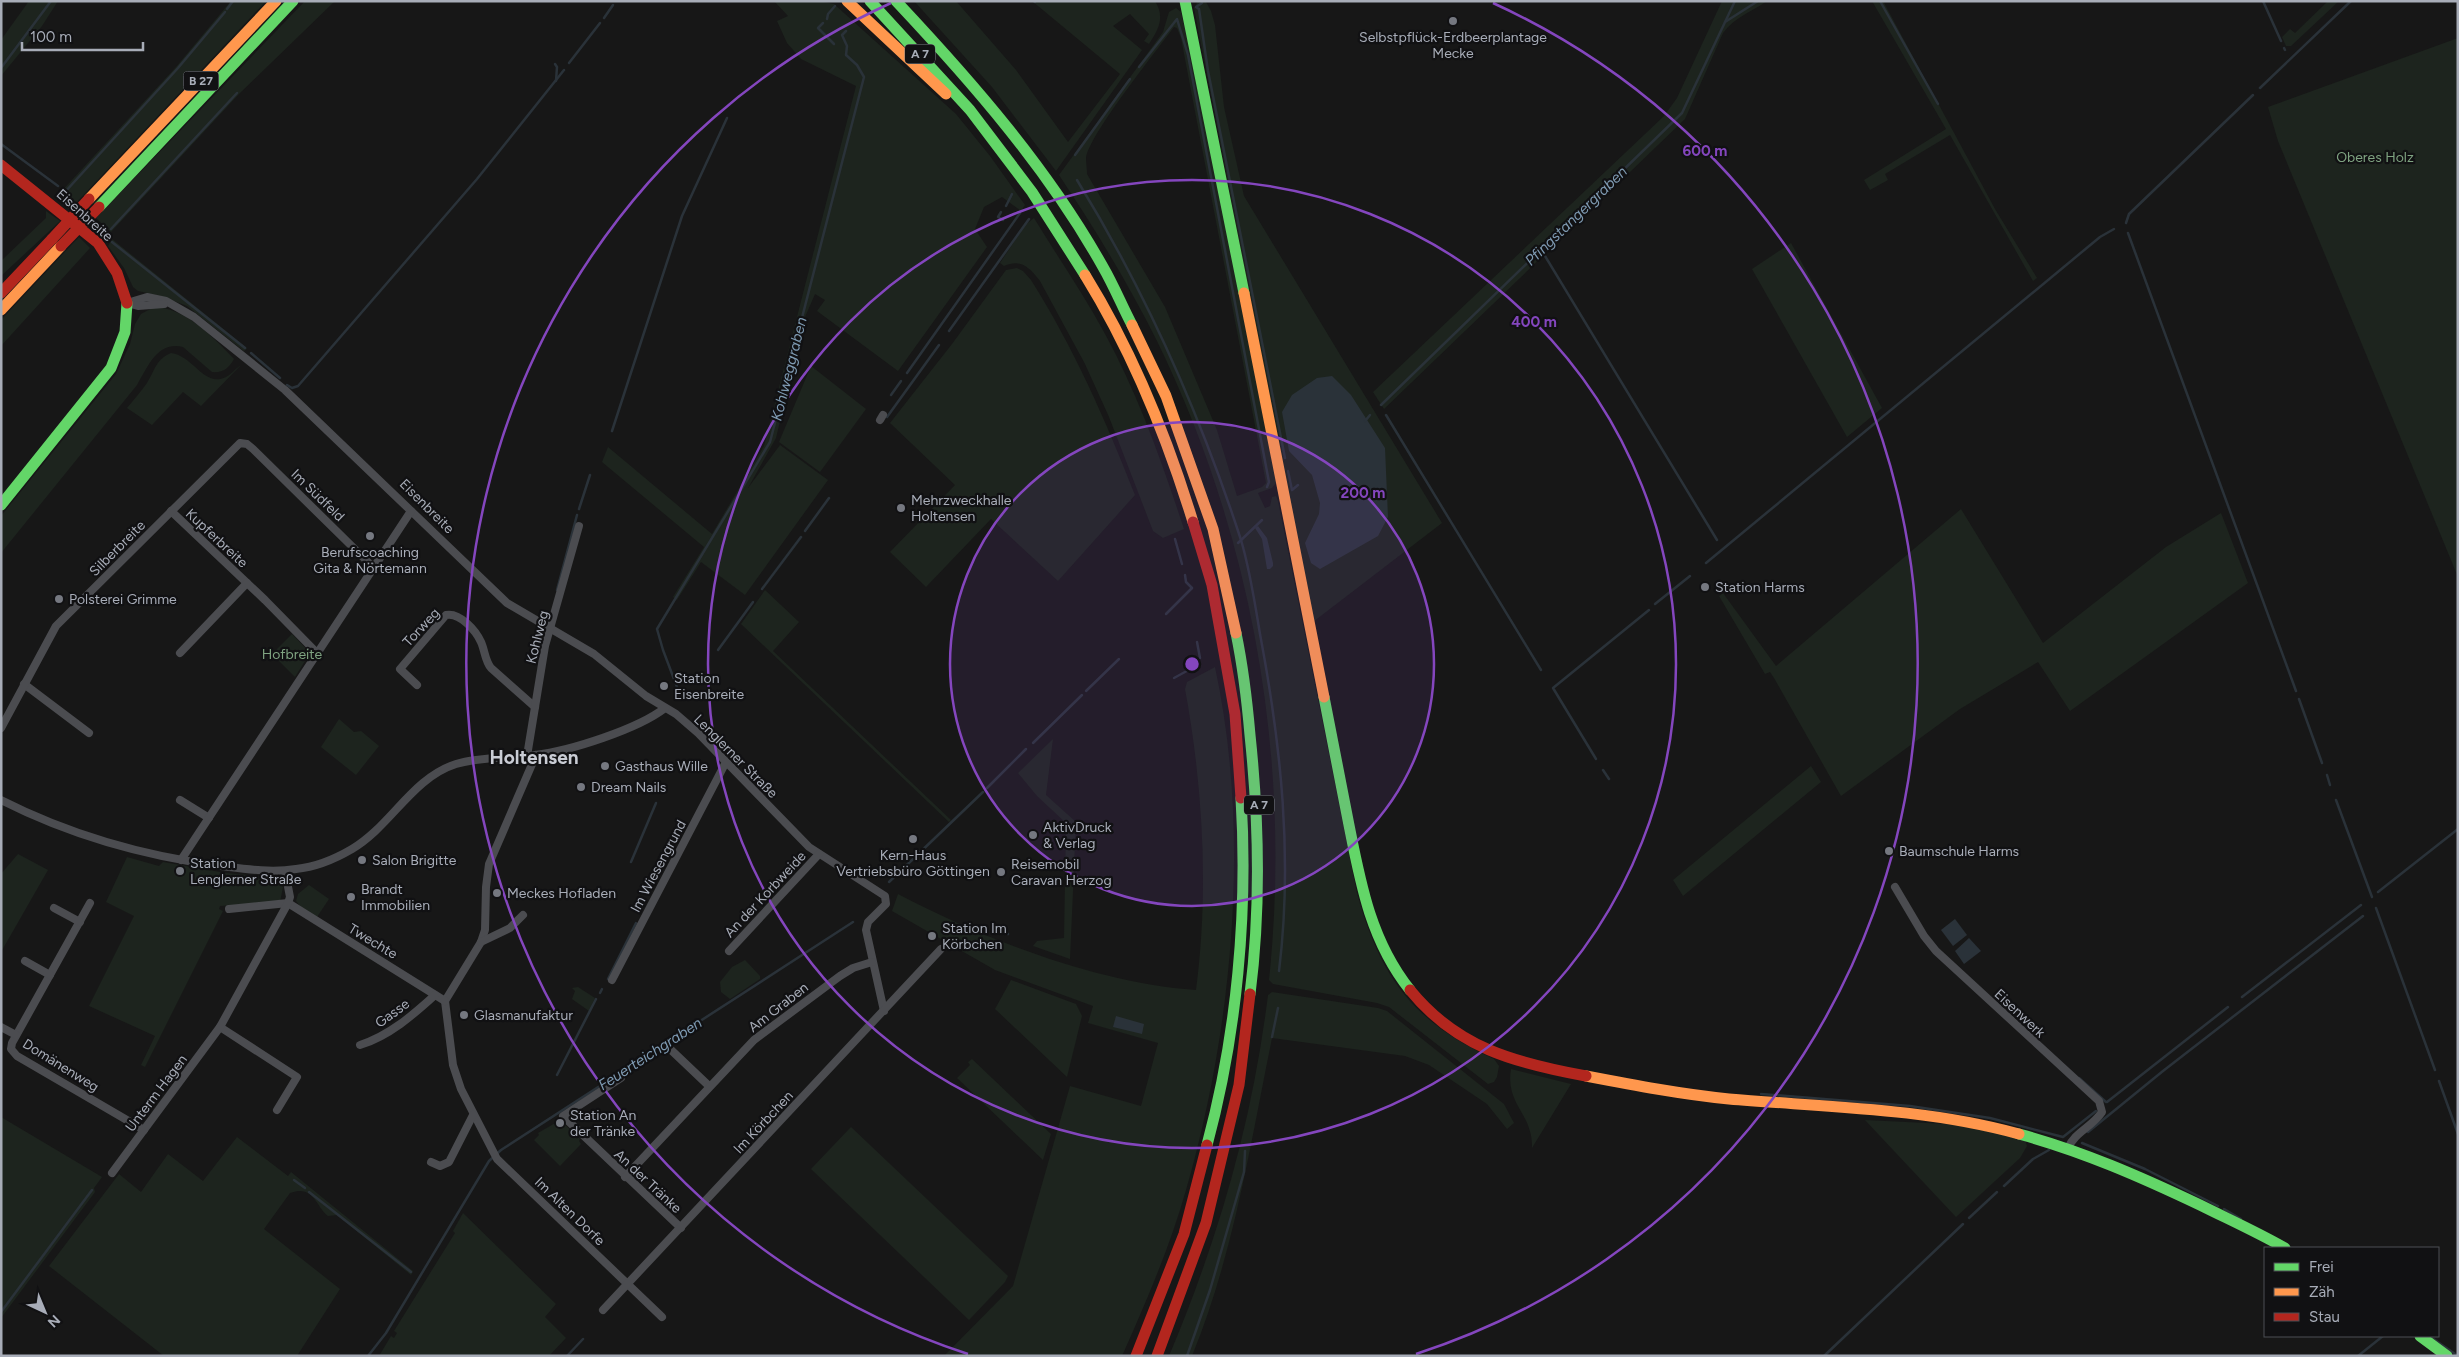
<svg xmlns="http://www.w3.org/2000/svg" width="2459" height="1357" viewBox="0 0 2459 1357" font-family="Figtree,sans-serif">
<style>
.green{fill:#1d241e;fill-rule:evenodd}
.water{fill:#2a3239}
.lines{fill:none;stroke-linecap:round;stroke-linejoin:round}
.stream{stroke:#2a3239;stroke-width:2.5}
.street{stroke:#4b4c50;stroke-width:8}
.fast{stroke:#63d668;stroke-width:11}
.slow{stroke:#ff974d;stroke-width:11}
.jam{stroke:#b3261e;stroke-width:11}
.jam-bridge{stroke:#b3261e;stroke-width:11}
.ring{fill:none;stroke:#8446be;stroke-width:2.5}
.poi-dot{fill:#757880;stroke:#111113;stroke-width:2}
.labels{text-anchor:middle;stroke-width:4.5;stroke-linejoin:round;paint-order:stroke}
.shield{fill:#111113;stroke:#7b7e86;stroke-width:1}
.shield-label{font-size:12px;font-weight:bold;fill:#a8adb8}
.poi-label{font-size:14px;fill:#a8adb8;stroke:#111113;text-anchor:start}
.park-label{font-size:14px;fill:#7fa381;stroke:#111113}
.street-label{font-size:14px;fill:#a8adb8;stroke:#111113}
.water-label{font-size:15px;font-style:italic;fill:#7f9bb3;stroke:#111113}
.district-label{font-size:19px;font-weight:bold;fill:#c9ccd4;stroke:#111113}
.centre{fill:#8446be;stroke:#111113;stroke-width:2.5}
.ring-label{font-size:15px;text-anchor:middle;font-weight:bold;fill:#8446be;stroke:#111113;stroke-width:4.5;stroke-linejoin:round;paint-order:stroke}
</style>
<rect width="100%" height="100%" fill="#171717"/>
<!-- green -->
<g class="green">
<polygon points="29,1 58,1 42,26 1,76 1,40"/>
<polygon points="231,1 266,1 74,205 60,193 176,67"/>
<polygon points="305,1 335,1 239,94 111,232 96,218"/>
<polygon points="774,1 820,1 834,4 956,114 990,156 1025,205 1021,211 1002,197 984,207 975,229 987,247 898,371 817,311 825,300 815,294 805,317 776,438 748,488 780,445 828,480 745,595 701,562 677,600 673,597 704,547 602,462 608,447 712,534 764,446 856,86 801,59 787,43 777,21 788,16"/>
<path d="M914 1H956L1016 70 1068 142 1120 74 1032 1H1155C1165 17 1159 29 1149 44L1144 41 1149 34 1130 14 1113 26 1142 50 1056 171 992 87Z"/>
<polygon points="1198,1 1206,2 1211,11 1215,25 1224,107 1244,196 1442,523 1313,622 1194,8"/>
<path d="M1722 1H1767C1751 12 1735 17 1723 33L1685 119 1384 409 1373 392 1664 116 1677 98Z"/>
<polygon points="1872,1 1883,1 1995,209 2037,278 2033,281 1950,135 1885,174 1888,180 1870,190 1864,180 1946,129"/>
<polygon points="2328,1 2339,1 2291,46 2286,46 2282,37 2290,29 2295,33"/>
<path d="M1176 8 1181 12 1198 82 1276 483 1272 488 1258 493 1265 508 1270 506 1272 497 1276 496 1278 501 1357 893C1380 977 1413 1022 1494 1059L1499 1066 1497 1077 1494 1082 1488 1084 1389 1007 1377 1003 1273 984 1269 980C1292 762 1253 537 1157 341 1128 283 1095 229 1059 175L1163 32 1169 12ZM1174 27 1177 28 1181 38 1266 483 1262 487 1237 496 1217 430 1165 307 1087 174C1087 169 1086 163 1086 158 1089 135 1157 50 1174 27Z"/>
<polygon points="2458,38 2458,577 2278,141 2268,107"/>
<polygon points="46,211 60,221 1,276 1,261 46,218"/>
<path d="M1034 218C1057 256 1083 293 1104 332 1138 394 1162 462 1184 529L1163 538 1153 531 1109 417 1085 364 1040 281C1030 268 1021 258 1004 266L1000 263 1025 225Z"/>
<polygon points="79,237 90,248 1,346 1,320"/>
<polygon points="112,239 247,348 244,351 187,306 161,296 138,291 133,287 124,268 108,246"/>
<polygon points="1791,243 1882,408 1847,437 1752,269"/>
<path d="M1017 268 1023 271 1031 280C1074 348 1106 421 1135 495L1058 581 991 519 926 587 890 552 955 485 890 423 952 344 1006 270Z"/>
<path d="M154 307C186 308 213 337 234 359 229 368 223 373 212 372L183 347C157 341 148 367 137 385L1 553V516L116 374 130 344 135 324 141 314Z"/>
<path d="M171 353C194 356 204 388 226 377 232 374 236 368 241 365L201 406 183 392 152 425 127 408C134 400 141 391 147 383 155 370 156 359 171 353Z"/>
<polygon points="811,366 866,409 820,472 779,442"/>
<polygon points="1961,509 2043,643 2166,547 2221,513 2248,583 2070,711 2038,662 1960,709 1841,796 1774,678 1770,672 1765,674 1719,596 1723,593 1776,666"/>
<polygon points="765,590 799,622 773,651 951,820 949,822 741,624"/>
<polygon points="292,634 310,653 295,677 272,654"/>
<path d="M1215 667C1251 833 1233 1027 1186 1190 1170 1247 1146 1302 1122 1356H944L1013 1286 1070 1086 1141 1106 1158 1043 1088 1023 1093 1006 995 970 892 911 898 894C986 940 1097 983 1196 990 1209 891 1203 787 1185 689L1187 682Z"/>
<polygon points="339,719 354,732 361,731 379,746 356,775 321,747"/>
<polygon points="1053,739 1046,795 1076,822 1070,959 1033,946 1037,941 1064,938 1066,823 1037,796 1018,773"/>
<polygon points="1811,766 1821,782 1683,896 1673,880"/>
<polygon points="18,854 48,870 1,952 1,874"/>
<polygon points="127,857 159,866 163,862 226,873 269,877 278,880 283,887 280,902 220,906 219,909 223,911 145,1067 141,1065 155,1036 89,1006 134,916 106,902"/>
<polygon points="309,885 329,899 317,917 300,906 296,901 298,894"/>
<polygon points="745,960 760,976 760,979 730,999 721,992 720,982 732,967"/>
<polygon points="1011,980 1076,1004 1082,1016 1067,1077 995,1009"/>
<polygon points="578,987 595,998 589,1011 572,999 575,991 572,988"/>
<path d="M1272 992 1378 1008 1387 1011 1504 1104 1514 1123 1507 1129 1487 1104 1429 1065 1405 1056 1272 1038C1250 1146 1234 1253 1192 1356H1169C1219 1237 1252 1123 1268 995Z"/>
<polygon points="972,1059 1051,1134 1043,1160 957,1078 970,1065 968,1062"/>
<path d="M1511 1069 1571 1084 1532 1148C1533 1113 1505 1105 1511 1069Z"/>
<polygon points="1,1117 102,1177 94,1188 95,1192 1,1318"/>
<polygon points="1865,1120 1947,1124 1984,1130 2025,1140 2027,1146 2020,1158 1956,1217"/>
<polygon points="557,1122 561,1127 564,1124 580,1139 579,1141 581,1144 560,1166 534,1140 539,1135 538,1133"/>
<polygon points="851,1127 1008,1276 1005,1282 969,1320 811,1169"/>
<path d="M237 1137 288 1176 291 1172 413 1271 411 1275 337 1215 328 1216C316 1207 314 1184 290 1193L264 1229 340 1289 297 1356H164L49 1266 119 1174 141 1192 168 1154 203 1181Z"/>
<polygon points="463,1213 556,1304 545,1317 566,1338 549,1356 379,1356 391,1336 394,1338 397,1333 394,1331 455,1233 453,1231"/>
</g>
<!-- water -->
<g class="water">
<polygon points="1332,376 1351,395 1385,448 1388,517 1378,536 1320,569 1311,563 1305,543 1319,514 1320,503 1312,475 1289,451 1282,412 1292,395 1317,378"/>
<polygon points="1258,526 1267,538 1273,563 1273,566 1270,569 1267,569 1262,539 1255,528"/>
<polygon points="1955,919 1967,935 1953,946 1941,930"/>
<polygon points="1969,938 1981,951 1964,964 1955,951"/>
<polygon points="1116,1016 1144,1024 1142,1034 1113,1027"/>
</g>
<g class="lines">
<!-- stream -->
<g class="stream">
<polyline points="1034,1 1035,2"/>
<polyline points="1880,1 1938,104"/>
<polyline points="2263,1 2281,41"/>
<polyline points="1202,3 1196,7 1199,9 1208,71 1285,458"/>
<polyline points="227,9 233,1"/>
<polyline points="604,18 613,5"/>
<polyline points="827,19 828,14 835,6"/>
<polyline points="1725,22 1758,1"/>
<polyline points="823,23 818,28 834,44"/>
<polyline points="2284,48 2285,50"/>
<polyline points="569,63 600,23"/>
<polyline points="555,64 557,67 556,81"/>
<polyline points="1139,67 1177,19 1188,55 1269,482 1267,487"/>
<polyline points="1,68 51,1"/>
<polyline points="2260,88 2351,1"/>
<polyline points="1,144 58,186"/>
<polyline points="1075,155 1130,79"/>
<path d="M1077 180C1147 294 1200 414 1241 540 1250 570 1255 604 1260 634 1281 745 1293 858 1279 971"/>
<polyline points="65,192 178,68 225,12"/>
<polyline points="64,204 72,210"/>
<polyline points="1006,206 1012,194"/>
<polyline points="1001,212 998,217 1003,220"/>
<polyline points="2126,223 2129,214 2253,95"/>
<polyline points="90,225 104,236"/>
<polyline points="111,229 237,93"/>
<polyline points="2128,233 2296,691"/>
<polyline points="112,242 245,348"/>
<polyline points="1542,251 1717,540"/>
<polyline points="949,331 1029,219"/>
<polyline points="251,353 280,378"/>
<polyline points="907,373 1020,213"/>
<polyline points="287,385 292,388 298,386 477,179 564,70"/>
<polyline points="891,395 901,381"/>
<polyline points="1381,405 1682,113 1735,1"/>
<polyline points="1386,415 1541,670"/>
<polyline points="887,417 939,345"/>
<polyline points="1365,421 1370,415 1366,420"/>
<polyline points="612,431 682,216 727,118"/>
<polyline points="1288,471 1292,490"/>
<polyline points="1292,490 1298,485"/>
<polyline points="579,509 590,475"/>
<polyline points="805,531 829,498"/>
<polyline points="1175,539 1182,564"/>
<polyline points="1238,543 1262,520"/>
<polyline points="1706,563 2100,237 2114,229"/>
<polyline points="1185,575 1186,582 1192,588"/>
<polyline points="762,589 801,537"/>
<polyline points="557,590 577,515"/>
<polyline points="1655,604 1690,576"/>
<polyline points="1166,614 1192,588"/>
<polyline points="1197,642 1200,658"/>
<polyline points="718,650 753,602"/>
<polyline points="1174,678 1194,667"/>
<polyline points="677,687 663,650 657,629 770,442 864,77 857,65 846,55 847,46 842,35 846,31"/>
<polyline points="1086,691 1119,659"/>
<polyline points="2299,699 2322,763"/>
<polyline points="1033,743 1082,695"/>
<polyline points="1596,759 1553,688 1649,610"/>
<polyline points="1603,770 1609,779"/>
<polyline points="2327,775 2330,785"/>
<polyline points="987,788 1026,749"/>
<polyline points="2336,800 2372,897"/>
<polyline points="631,862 656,803"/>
<polyline points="889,882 983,792"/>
<polyline points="2378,892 2458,829"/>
<polyline points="2376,908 2435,1070"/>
<polyline points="1000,931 1008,934"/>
<polyline points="608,979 636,923"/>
<polyline points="600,993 602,989"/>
<polyline points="2242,997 2361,905"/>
<polyline points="1272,1037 1278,1008"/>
<polyline points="557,1075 596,999"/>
<polyline points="2079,1078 2106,1102"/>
<polyline points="2439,1081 2458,1134"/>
<polyline points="1761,1094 1910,1106 1990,1118 2063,1137 2096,1111"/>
<polyline points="2107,1102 2228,1007"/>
<polyline points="2088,1132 2163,1071 2363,916"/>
<polyline points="2082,1143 2145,1169 2218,1206"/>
<polyline points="294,1180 305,1188"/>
<polyline points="2004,1186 2033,1159 2049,1150"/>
<polyline points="309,1192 411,1272"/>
<polyline points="2224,1209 2241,1219"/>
<polyline points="1969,1218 1997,1192"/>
<polyline points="1,1312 92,1190"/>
<polyline points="2429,1336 2458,1356"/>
<polyline points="368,1356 386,1333 489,1161 501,1150 853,922"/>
<polyline points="567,1356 583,1339"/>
<polyline points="1187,1356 1210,1290 1244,1172 1245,1151"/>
<polyline points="1824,1356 1963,1224"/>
<polyline points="2358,1356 2383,1336"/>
</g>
<!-- street -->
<g class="street">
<polyline points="127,303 147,297 166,301 194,317 285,390 507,603 594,654 646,696 676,714 698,733 809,847 885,896 886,904 868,922 866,930 884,1011"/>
<polyline points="127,303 138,306 164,304"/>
<polyline points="880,420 883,415"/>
<polyline points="171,511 265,600 317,653"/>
<polyline points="180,653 247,583"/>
<polyline points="24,684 89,733"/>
<path d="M417 685 400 669 446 615C460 612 476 631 481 642 485 651 485 661 491 668L535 707"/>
<polyline points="1,728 56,626 240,443 247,444 253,449 373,567"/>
<polyline points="536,755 489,864 486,887 485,930 481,942 445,1001 453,1065 461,1089 497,1159 662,1317"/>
<polyline points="527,756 545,646 579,526"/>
<path d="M1 800C70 835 144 856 221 866 245 869 271 873 296 869 316 867 335 859 352 849 391 826 412 778 456 764 483 756 508 759 535 755 570 751 638 729 665 708"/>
<polyline points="180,800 209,818"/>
<polyline points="181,860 411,511"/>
<path d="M1895 887 1924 936 1936 951 2099 1101 2102 1112C2092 1127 2075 1132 2068 1148"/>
<polyline points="90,903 12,1043 11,1049 17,1056 144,1130"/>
<polyline points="288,903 445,1001"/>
<polyline points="54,908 80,922"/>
<polyline points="229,909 288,903"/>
<polyline points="481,942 510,928 523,915"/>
<polyline points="729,951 819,854"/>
<polyline points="25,961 50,975"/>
<polyline points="612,980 726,762"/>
<polyline points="1,1027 16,1035"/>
<polyline points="220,1027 297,1077 277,1110"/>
<path d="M360 1045C389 1036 413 1015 435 995"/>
<polyline points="669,1048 709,1086"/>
<polyline points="621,1078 563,1116 681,1228"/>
<polyline points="431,1162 440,1166 449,1162 473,1115"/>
<polyline points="112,1173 220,1027 288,903 290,897 285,871"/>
<polyline points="625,1177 754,1040 840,976 853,968 872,962"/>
<polyline points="603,1310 941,949"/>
</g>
<!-- fast -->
<g class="fast">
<polyline points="870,1 970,110 1032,192 1085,275"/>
<path d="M896 1C973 83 1048 169 1103 267 1114 286 1122 306 1132 325"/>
<polyline points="1185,1 1244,293"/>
<polyline points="99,207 293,1"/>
<polyline points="1,505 111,368 125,332 127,303"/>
<path d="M1236 633C1243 667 1247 700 1250 735 1259 821 1261 908 1250 994"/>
<path d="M1324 697C1332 738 1340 779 1348 820 1360 881 1370 940 1410 990"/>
<path d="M2019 1134C2082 1151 2141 1177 2200 1205 2228 1219 2257 1232 2285 1248"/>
<path d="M1207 1145C1237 1034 1248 913 1241 798"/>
<polyline points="2420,1336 2447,1356"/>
</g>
<!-- slow -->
<g class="slow">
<polyline points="847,1 946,94"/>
<polyline points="89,199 276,1"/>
<path d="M1085 275C1132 351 1167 437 1193 522"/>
<polyline points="1244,293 1324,697"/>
<polyline points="1,310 61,246"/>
<polyline points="1132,325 1166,396 1213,529 1236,633"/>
<path d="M1586 1076C1633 1085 1680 1094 1729 1099 1825 1107 1925 1108 2019 1134"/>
</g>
<!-- jam -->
<g class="jam">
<polyline points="1,165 98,243 117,273 127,303"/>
<polyline points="1,293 52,239"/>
<polyline points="1193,522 1212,585 1235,714 1241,798"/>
<path d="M1410 990C1457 1048 1515 1063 1586 1076"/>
<polyline points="1136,1356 1184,1234 1207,1145"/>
<polyline points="1157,1356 1206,1223 1239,1085 1250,994"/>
</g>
<!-- jam-bridge -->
<g class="jam-bridge">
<polyline points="52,239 89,199"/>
<polyline points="61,246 99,207"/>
</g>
</g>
<!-- distance rings -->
<circle cx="1192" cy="664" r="242" fill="#8446be" fill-opacity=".12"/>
<g class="ring">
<circle cx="1192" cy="664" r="242"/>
<circle cx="1192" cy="664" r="484"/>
<path d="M968 1354A726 726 0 0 1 891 3M1493 3A726 726 0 0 1 1416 1354"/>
</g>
<!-- markers -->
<g class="poi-dot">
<circle cx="1453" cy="21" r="5"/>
<circle cx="901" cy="508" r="5"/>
<circle cx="370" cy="536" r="5"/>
<circle cx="1705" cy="587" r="5"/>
<circle cx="59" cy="599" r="5"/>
<circle cx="664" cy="686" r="5"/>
<circle cx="605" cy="766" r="5"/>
<circle cx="581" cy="787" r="5"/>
<circle cx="1033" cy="835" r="5"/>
<circle cx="913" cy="839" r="5"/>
<circle cx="1889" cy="851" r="5"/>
<circle cx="362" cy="860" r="5"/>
<circle cx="180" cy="871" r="5"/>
<circle cx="1001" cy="872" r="5"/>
<circle cx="497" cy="893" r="5"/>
<circle cx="351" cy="897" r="5"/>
<circle cx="932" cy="936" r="5"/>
<circle cx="464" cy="1015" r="5"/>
<circle cx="560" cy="1123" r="5"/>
</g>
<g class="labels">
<!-- shield labels -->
<g class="shield">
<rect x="905" y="44.5" width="30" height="19" rx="4"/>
<rect x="183.5" y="71.5" width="35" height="19" rx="4"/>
<rect x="1244" y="795.5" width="30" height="19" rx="4"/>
</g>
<g class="shield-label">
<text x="920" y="58">A 7</text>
<text x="201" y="85">B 27</text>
<text x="1259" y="809">A 7</text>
</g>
<!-- poi labels -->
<g class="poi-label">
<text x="1453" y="42" text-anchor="middle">Selbstpflück-Erdbeerplantage<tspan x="1453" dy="16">Mecke</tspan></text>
<text x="911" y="505">Mehrzweckhalle<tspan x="911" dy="16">Holtensen</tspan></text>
<text x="370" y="557" text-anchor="middle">Berufscoaching<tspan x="370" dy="16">Gita &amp; Nörtemann</tspan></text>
<text x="1715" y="592">Station Harms</text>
<text x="69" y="604">Polsterei Grimme</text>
<text x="674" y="683">Station<tspan x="674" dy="16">Eisenbreite</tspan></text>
<text x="615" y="771">Gasthaus Wille</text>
<text x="591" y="792">Dream Nails</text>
<text x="1043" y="832">AktivDruck<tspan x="1043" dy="16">&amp; Verlag</tspan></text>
<text x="1899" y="856">Baumschule Harms</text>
<text x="913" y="860" text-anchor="middle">Kern-Haus<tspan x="913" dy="16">Vertriebsbüro Göttingen</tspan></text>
<text x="372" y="865">Salon Brigitte</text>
<text x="190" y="868">Station<tspan x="190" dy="16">Lenglerner Straße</tspan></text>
<text x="1011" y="869">Reisemobil<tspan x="1011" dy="16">Caravan Herzog</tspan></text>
<text x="361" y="894">Brandt<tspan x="361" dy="16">Immobilien</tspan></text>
<text x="507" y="898">Meckes Hofladen</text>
<text x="942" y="933">Station Im<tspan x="942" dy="16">Körbchen</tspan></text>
<text x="474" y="1020">Glasmanufaktur</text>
<text x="570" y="1120">Station An<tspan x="570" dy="16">der Tränke</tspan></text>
</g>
<!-- park labels -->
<g class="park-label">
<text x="2375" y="162">Oberes Holz</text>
<text x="292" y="659">Hofbreite</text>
</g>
<!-- street labels -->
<g class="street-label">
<text transform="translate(85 215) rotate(42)" y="5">Eisenbreite</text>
<text transform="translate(318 495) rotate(44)" y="5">Im Südfeld</text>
<text transform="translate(427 506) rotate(45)" y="5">Eisenbreite</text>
<text transform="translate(217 538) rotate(43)" y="5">Kupferbreite</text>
<text transform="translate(117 548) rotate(-45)" y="5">Silberbreite</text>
<text transform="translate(421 627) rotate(-47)" y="5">Torweg</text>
<text transform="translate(537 637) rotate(-76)" y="5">Kohlweg</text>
<text transform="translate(736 756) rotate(45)" y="5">Lenglerner Straße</text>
<text transform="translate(658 866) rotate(-62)" y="5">Im Wiesengrund</text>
<text transform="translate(765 894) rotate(-47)" y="5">An der Korbweide</text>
<text transform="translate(373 941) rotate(31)" y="5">Twechte</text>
<text transform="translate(778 1007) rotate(-38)" y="5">Am Graben</text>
<text transform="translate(392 1013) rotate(-36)" y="5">Gasse</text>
<text transform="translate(2020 1013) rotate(43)" y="5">Eisenwerk</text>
<text transform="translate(61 1065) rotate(32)" y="5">Domänenweg</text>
<text transform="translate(156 1093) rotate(-53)" y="5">Unterm Hagen</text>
<text transform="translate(763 1122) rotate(-47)" y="5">Im Körbchen</text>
<text transform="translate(648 1181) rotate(43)" y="5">An der Tränke</text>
<text transform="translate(570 1211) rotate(44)" y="5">Im Alten Dorfe</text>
</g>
<!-- water labels -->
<g class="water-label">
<text transform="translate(1576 216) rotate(-44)" y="5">Pfingstangergraben</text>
<text transform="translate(789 369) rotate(-76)" y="5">Kohlweggraben</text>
<text transform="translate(650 1054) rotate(-33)" y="5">Feuerteichgraben</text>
</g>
<!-- district labels -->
<g class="district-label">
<text x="534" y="764">Holtensen</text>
</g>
</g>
<circle cx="1192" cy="664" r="8" class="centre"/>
<g class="ring-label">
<text x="1705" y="156">600 m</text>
<text x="1534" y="327">400 m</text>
<text x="1363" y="498">200 m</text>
</g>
<!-- border -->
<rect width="2459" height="1357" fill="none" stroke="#a8adb8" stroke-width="5"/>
<!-- legend -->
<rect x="2264" y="1247" width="175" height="90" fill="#111113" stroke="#4d4f55"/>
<rect x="2274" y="1263" width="25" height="8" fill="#63d668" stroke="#4d4f55"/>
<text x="2309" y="1272" font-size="15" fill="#a8adb8">Frei</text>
<rect x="2274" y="1288" width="25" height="8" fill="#ff974d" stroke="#4d4f55"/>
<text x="2309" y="1297" font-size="15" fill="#a8adb8">Zäh</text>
<rect x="2274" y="1313" width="25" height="8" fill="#b3261e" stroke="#4d4f55"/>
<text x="2309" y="1322" font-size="15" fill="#a8adb8">Stau</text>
<!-- north arrow -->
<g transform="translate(45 1312) rotate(136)" stroke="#111113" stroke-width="4" paint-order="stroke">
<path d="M0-4L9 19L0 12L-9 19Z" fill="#a8adb8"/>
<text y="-8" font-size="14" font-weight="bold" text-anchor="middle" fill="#a8adb8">N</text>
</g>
<!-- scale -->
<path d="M22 42v8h121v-8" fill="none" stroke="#a8adb8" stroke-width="2.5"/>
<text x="30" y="42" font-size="15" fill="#a8adb8" stroke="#111113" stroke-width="4" paint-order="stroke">100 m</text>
</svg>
